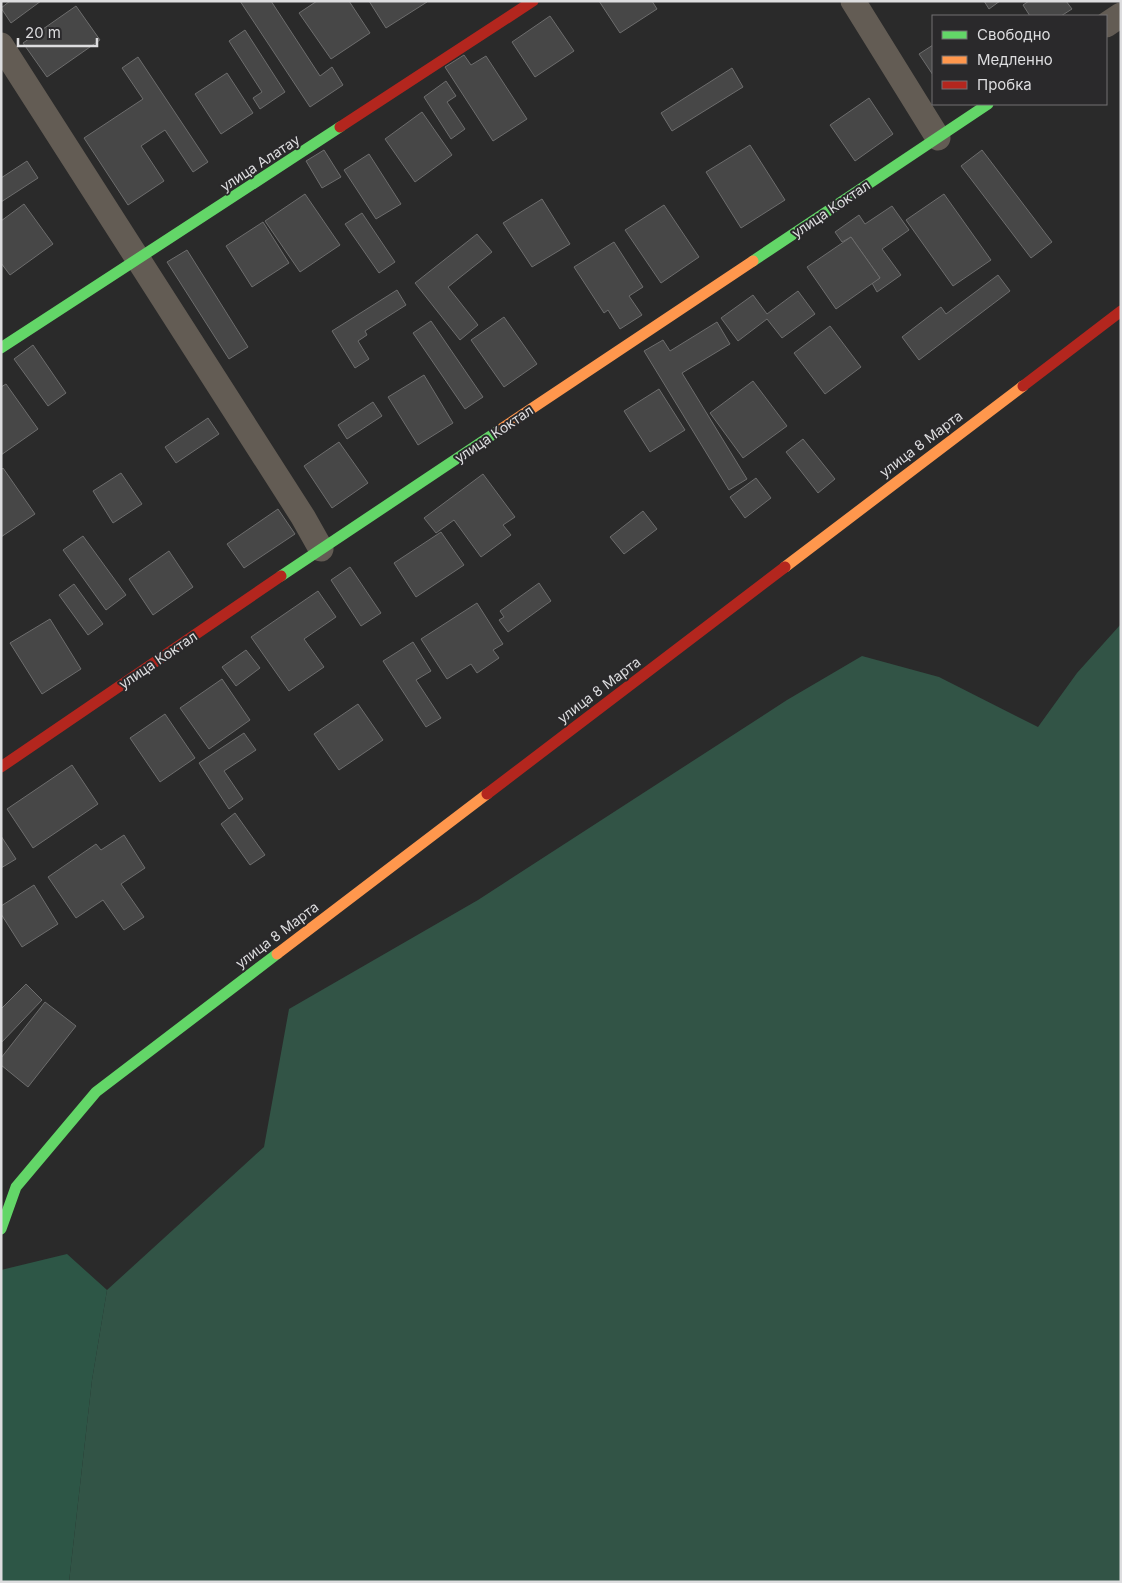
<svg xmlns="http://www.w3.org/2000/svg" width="1122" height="1583" viewBox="0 0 1122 1583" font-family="Inter,sans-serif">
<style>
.green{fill:#325446}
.forest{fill:#2d5646}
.building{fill:#474747;stroke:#6d6d6d}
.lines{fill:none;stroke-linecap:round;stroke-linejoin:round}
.street{stroke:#635c54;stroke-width:25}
.fast{stroke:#63d668;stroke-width:11}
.slow{stroke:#ff974d;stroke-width:11}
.jam{stroke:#b3261e;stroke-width:11}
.labels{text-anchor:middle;stroke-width:4;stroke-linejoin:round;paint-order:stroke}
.street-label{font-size:14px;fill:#dddddf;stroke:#2a292b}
</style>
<rect width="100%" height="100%" fill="#2a2a2a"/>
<!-- green -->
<polygon class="green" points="1121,624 1121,1582 69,1582 92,1380 107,1290 264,1147 289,1009 478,900 787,700 862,656 939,677 1038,727 1077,673"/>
<!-- forest -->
<polygon class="forest" points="67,1254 107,1290 92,1380 69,1582 1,1582 1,1270"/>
<!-- building -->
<g class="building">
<polygon points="10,1 41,1 11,23 1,8"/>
<polygon points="240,1 271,1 320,76 332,67 343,85 310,107"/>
<polygon points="317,1 349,1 370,33 331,59 299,13"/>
<polygon points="369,1 426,1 427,2 386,28"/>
<polygon points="599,1 652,1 657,9 620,33"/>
<polygon points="984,1 1000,1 989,9"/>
<polygon points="1029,1 1066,1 1072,9 1061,16 1030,16 1023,5"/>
<polygon points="76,6 100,40 47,77 23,43"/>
<polygon points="550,16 574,51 535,77 512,42"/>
<polygon points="245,30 285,92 260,109 253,98 262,92 229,41"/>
<polygon points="933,45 933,75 919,54"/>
<polygon points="464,55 471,65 486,56 527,119 493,141 445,67"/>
<polygon points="138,57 208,162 193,172 165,130 141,146 164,181 128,205 84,138 143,99 122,68"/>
<polygon points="732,68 743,87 672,131 661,113"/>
<polygon points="227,73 253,113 221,134 195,94"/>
<polygon points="446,81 456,96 447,102 465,129 451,139 424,97"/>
<polygon points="869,98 893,134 855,161 830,125"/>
<polygon points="422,112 452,155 415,182 385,139"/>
<polygon points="750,145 785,200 741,228 706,172"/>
<polygon points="324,150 341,177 322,188 306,161"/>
<polygon points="982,150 1052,242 1031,258 961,166"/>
<polygon points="369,154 401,204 376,219 344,170"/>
<polygon points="27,161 38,178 1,202 1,178"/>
<polygon points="305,194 340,245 300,272 265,221"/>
<polygon points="944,194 991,260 953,286 906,220"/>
<polygon points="542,199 570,244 532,267 503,223"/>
<polygon points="24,204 53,244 10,275 1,263 1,221"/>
<polygon points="664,205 699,257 661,283 625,230"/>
<polygon points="892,206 909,230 882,249 901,275 877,292 872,283 880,278 851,237 842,242 835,232 859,215 865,224"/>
<polygon points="362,213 395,262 379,273 345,224"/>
<polygon points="263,222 289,263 252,287 226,246"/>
<polygon points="477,234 492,252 448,287 478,325 460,340 415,283"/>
<polygon points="851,237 880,278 836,309 807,267"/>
<polygon points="614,242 643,287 629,296 642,315 620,329 608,310 604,313 574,267"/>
<polygon points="187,250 248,347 229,359 167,262"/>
<polygon points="998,275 1010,291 919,360 902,337 941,307 946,314"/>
<polygon points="397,290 406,305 365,331 367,335 358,341 369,359 355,368 332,331"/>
<polygon points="798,291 815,314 782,338 767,319 738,341 721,318 753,295 767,314"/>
<polygon points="504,317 537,364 504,387 471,340"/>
<polygon points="431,321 483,397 465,409 413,333"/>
<polygon points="717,322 730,344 682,373 747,479 729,490 644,351 663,340 670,351"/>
<polygon points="830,326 861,367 825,394 794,353"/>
<polygon points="33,345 66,393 48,406 14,359"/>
<polygon points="424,375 453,423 418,445 388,397"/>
<polygon points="753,381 787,426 743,458 710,413"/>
<polygon points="6,384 38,429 1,455 1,387"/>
<polygon points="659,389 685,430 650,452 624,411"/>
<polygon points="373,402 382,416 347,439 338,425"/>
<polygon points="208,418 219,434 176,463 165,447"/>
<polygon points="803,439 835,479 818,493 786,452"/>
<polygon points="339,442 368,483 332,508 304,466"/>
<polygon points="3,468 35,514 1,537 1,470"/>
<polygon points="121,473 142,504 113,523 93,491"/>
<polygon points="483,474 515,517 503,525 511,535 481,557 454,520 436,533 424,518"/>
<polygon points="756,478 771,498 745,518 730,497"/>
<polygon points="278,509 295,534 244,568 227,544"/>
<polygon points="643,511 657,529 624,554 610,537"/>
<polygon points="441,532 464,565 416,597 394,563"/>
<polygon points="83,536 126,595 106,610 63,550"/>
<polygon points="169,551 193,587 153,615 129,579"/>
<polygon points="350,567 381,613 361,626 331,580"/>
<polygon points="539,583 551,601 508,632 499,620 504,617 500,611"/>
<polygon points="74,584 103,624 88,635 59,595"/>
<polygon points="318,591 336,617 304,639 324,667 289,691 251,637"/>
<polygon points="477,603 503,644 493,650 499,658 477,673 471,664 447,679 421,639"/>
<polygon points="50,619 81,669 42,694 10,643"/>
<polygon points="413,642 431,671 416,680 441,718 426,727 383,661"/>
<polygon points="246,650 260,668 236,686 222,667"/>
<polygon points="222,679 250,720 209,749 180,708"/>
<polygon points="358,704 383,740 339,770 314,734"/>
<polygon points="165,714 195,758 160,782 130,738"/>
<polygon points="244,733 256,750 224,771 243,799 229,809 199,763"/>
<polygon points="72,765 98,804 33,848 7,809"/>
<polygon points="235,813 265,855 250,865 221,824"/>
<polygon points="124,835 145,868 121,884 144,917 124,930 103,900 76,918 48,877 96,844 101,850"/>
<polygon points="1,836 16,859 1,868"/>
<polygon points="34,885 58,924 22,947 1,914 1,906"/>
<polygon points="26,984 42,1000 1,1043 1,1009"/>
<polygon points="45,1002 76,1026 28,1087 1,1065 1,1058"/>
</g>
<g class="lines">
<!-- street -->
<g class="street">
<polyline points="853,1 938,138"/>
<polyline points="1106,25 1121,15"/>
<polyline points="1,45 303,517 321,549"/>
</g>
<!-- fast -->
<g class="fast">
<polyline points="753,261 988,104"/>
<polyline points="1,348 340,127"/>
<polyline points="281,576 501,429"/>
<polyline points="1,1229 16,1187 96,1092 277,954"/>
</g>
<!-- slow -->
<g class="slow">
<polyline points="501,429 753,261"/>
<polyline points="785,567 1023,386"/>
<polyline points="277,954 487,794"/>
</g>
<!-- jam -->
<g class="jam">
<polyline points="340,127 533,1"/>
<polyline points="1023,386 1121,311"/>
<polyline points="1,767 281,576"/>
<polyline points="487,794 785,567"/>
</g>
</g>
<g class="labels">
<!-- street labels -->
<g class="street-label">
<text transform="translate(260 163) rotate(-33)" y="5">улица Алатау</text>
<text transform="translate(831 209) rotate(-34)" y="5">улица Коктал</text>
<text transform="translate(494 434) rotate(-34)" y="5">улица Коктал</text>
<text transform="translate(921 444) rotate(-37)" y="5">улица 8 Марта</text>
<text transform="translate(158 660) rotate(-34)" y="5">улица Коктал</text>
<text transform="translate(599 690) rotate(-37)" y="5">улица 8 Марта</text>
<text transform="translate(277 935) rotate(-37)" y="5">улица 8 Марта</text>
</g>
</g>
<!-- border -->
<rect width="1122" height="1583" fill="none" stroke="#dddddf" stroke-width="5"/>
<!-- legend -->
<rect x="932" y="15" width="175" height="90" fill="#2a292b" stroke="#727173"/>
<rect x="942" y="31" width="25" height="8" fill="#63d668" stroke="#727173"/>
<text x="977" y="40" font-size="15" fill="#dddddf">Свободно</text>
<rect x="942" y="56" width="25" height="8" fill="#ff974d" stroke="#727173"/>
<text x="977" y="65" font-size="15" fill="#dddddf">Медленно</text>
<rect x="942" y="81" width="25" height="8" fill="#b3261e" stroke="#727173"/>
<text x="977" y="90" font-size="15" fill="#dddddf">Пробка</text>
<!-- scale -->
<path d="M18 38v8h79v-8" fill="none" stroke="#dddddf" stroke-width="2.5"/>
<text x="25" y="38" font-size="15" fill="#dddddf" stroke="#2a292b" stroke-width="4" paint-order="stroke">20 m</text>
</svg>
